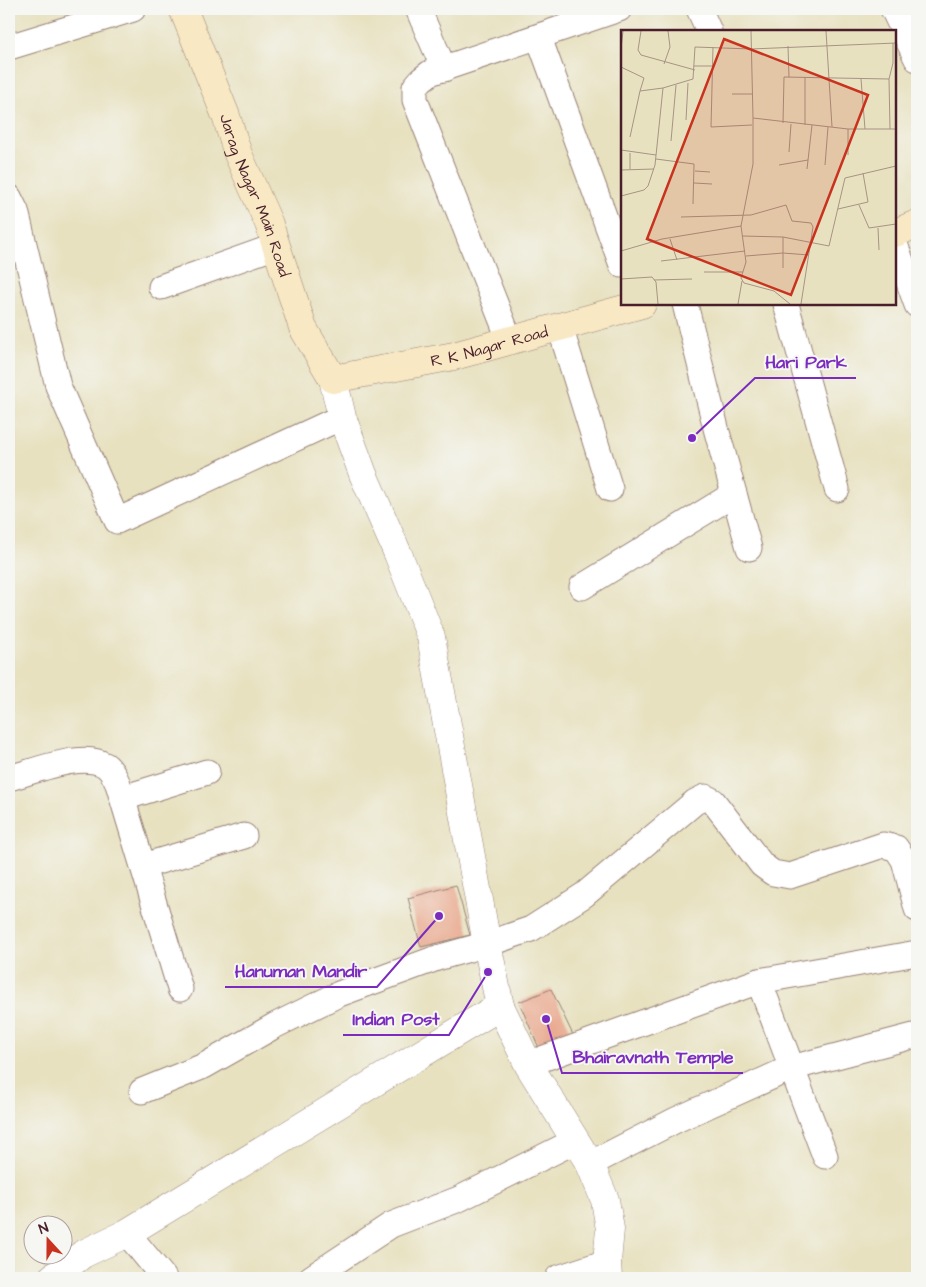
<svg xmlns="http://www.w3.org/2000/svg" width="926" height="1287" viewBox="0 0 926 1287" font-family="'Architects Daughter',sans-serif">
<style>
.building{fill:#e8a589}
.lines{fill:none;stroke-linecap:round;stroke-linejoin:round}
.minor-casing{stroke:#988075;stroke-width:27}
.tertiary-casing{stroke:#988075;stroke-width:29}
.secondary-casing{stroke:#988075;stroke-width:29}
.minor{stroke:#fff;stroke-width:25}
.tertiary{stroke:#fff;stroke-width:28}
.secondary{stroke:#f8e8c3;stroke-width:28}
.labels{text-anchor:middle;stroke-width:4;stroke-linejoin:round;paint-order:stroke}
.street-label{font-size:16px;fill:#4a1f2b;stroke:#f6f6f2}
.inset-road{fill:none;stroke:#a89384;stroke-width:1}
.view{fill:#c8321e;fill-opacity:0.15;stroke:#c8321e;stroke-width:2.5}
.inset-edge{fill:none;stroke:#4a1f2b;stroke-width:2.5}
.leader{fill:none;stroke:#7b2cbf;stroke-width:2}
.callout-dot{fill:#7b2cbf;stroke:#f6f6f2;stroke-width:2}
.callout-label{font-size:18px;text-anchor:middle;font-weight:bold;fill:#7b2cbf;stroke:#f6f6f2;stroke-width:4;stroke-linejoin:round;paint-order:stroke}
</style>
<rect width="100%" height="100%" fill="#f6f6f2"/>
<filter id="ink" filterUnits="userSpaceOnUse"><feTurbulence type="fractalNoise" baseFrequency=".02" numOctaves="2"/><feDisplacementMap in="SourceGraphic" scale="10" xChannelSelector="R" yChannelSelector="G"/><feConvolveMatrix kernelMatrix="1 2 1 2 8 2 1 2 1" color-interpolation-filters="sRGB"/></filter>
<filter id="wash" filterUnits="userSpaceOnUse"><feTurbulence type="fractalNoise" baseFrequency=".0096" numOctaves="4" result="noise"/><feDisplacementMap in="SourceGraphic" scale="20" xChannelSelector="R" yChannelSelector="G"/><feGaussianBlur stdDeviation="1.12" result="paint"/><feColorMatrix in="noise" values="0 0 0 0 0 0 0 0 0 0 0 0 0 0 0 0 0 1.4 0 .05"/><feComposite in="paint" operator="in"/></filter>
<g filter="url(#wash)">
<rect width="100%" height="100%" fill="#e7e1bf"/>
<g id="blocks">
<!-- building -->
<g class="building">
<polygon points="456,885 470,935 421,947 408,898"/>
<polygon points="551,989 573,1035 539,1048 519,1002"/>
</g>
</g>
</g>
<g filter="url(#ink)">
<use href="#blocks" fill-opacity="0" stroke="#988075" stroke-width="1"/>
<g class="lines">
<!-- minor casing -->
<g class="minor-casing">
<g id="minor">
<polyline points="418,9 444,69"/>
<polyline points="699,9 709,31"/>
<polyline points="893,9 917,59"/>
<polyline points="539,38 622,265"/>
<polyline points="9,47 133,9"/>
<polyline points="9,197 16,211 58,386 117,521 342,417"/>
<polyline points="895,244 917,305"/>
<polyline points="161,287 276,246"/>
<polyline points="685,304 717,432 749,548"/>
<polyline points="786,304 837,489"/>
<polyline points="560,327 610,489"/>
<polyline points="510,341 415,100 415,87 421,80 430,73 619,9"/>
<polyline points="582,587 734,494"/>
<path d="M9 778C33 772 82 751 105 765 111 769 115 777 118 784L180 989"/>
<polyline points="123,798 207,772"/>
<polyline points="143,866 244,836"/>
<polyline points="759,981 825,1156"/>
<polyline points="528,1064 759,981 917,953"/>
<polyline points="142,1091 204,1066 274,1026 339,994 437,958 487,944 531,929 584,895 695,802 705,797 713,801 762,865 773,873 790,876 883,845 896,848 904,860 917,909"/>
<polyline points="590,1164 676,1120 791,1068 917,1035"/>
<polyline points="127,1233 164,1278"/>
<polyline points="311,1278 391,1225 459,1199 565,1146 575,1139"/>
<polyline points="558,1278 607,1262"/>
</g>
</g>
<!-- tertiary casing -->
<g class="tertiary-casing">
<g id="tertiary">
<polyline points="333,379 342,417 363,474 398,554 431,637 487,944 500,1006 528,1064 590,1164 605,1200 610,1229 607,1262 608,1278"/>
<polyline points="52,1278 83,1254 127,1233 500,1006"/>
</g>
</g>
<!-- secondary casing -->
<g class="secondary-casing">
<g id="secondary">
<path id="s1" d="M183 9 226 116 238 154 269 224 303 328 333 379 454 356 642 304"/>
<polyline points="895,233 917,224"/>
</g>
</g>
<!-- minor -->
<use href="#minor" class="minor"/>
<!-- tertiary -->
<use href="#tertiary" class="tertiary"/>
<!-- secondary -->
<use href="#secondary" class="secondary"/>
</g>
</g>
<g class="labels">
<!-- street labels -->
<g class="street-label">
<text dy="6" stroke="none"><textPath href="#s1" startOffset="200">Jarag Nagar Main Road</textPath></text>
<text dy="6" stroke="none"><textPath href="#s1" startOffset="560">R K Nagar Road</textPath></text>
</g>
</g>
<!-- overview -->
<g transform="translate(621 30)">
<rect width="275" height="275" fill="#e7e1bf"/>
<path class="inset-road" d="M20 1 17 20 20 25 74 40M130 1 132 88 227 99H275M205 1 211 97M167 16 168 47M92 17 90 97 131 95M0 19 2 1M43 34 49 17 47 1M73 36H92M0 37 23 48 19 61M240 49 244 99M268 49 272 33V13M111 64H131M132 88V134L120 196 125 232 120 248 123 253 153 261 169 274M65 90 67 53M162 93 163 47 268 49 269 99M184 95V47M9 107 19 61 42 58M50 111 55 55M0 120 35 125M168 122 170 94M227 125V99M35 129 73 134 72 174M158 135 187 130M204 135 207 97M9 139V123M186 139 191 95M0 140 33 139M74 141 89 142M73 153 91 154M0 166 23 160 27 156 34 135 42 58 72 49 74 17 130 19 275 13M238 175 248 198 275 194M217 179 247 172 242 143M60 187 130 185 165 175 171 191 190 193 192 197 180 274M257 198 258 220M121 206 162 207 208 216 224 148 275 136M49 209 56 230M0 221 41 209 120 196M125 226 162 223 188 225M40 231 124 221M162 238V207M83 242H122M0 249 31 247 35 252 37 274M33 250 71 249M117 274 121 251"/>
<path class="view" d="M103 9 247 65 170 265 26 209Z"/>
<rect width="275" height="275" class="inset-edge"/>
</g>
<!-- callouts -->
<path class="leader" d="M692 438L755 378H856M439 916L377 987H225M488 972L449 1035H343M546 1019L562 1073H743"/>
<g class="callout-dot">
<circle cx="692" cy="438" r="5"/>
<circle cx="439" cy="916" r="5"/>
<circle cx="488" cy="972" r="5"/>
<circle cx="546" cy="1019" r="5"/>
</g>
<g class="callout-label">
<text x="806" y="368">Hari Park</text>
<text x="301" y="977">Hanuman Mandir</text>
<text x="396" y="1025">Indian Post</text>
<text x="653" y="1063">Bhairavnath Temple</text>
</g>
<!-- margin -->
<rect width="926" height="1287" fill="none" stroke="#f6f6f2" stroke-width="30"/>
<!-- north arrow -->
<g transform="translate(48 1240) rotate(339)"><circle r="24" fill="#f6f6f2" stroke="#b1a0a2"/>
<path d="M0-4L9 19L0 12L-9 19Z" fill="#c8321e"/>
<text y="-8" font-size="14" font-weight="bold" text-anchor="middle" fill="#4a1f2b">N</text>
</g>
</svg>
